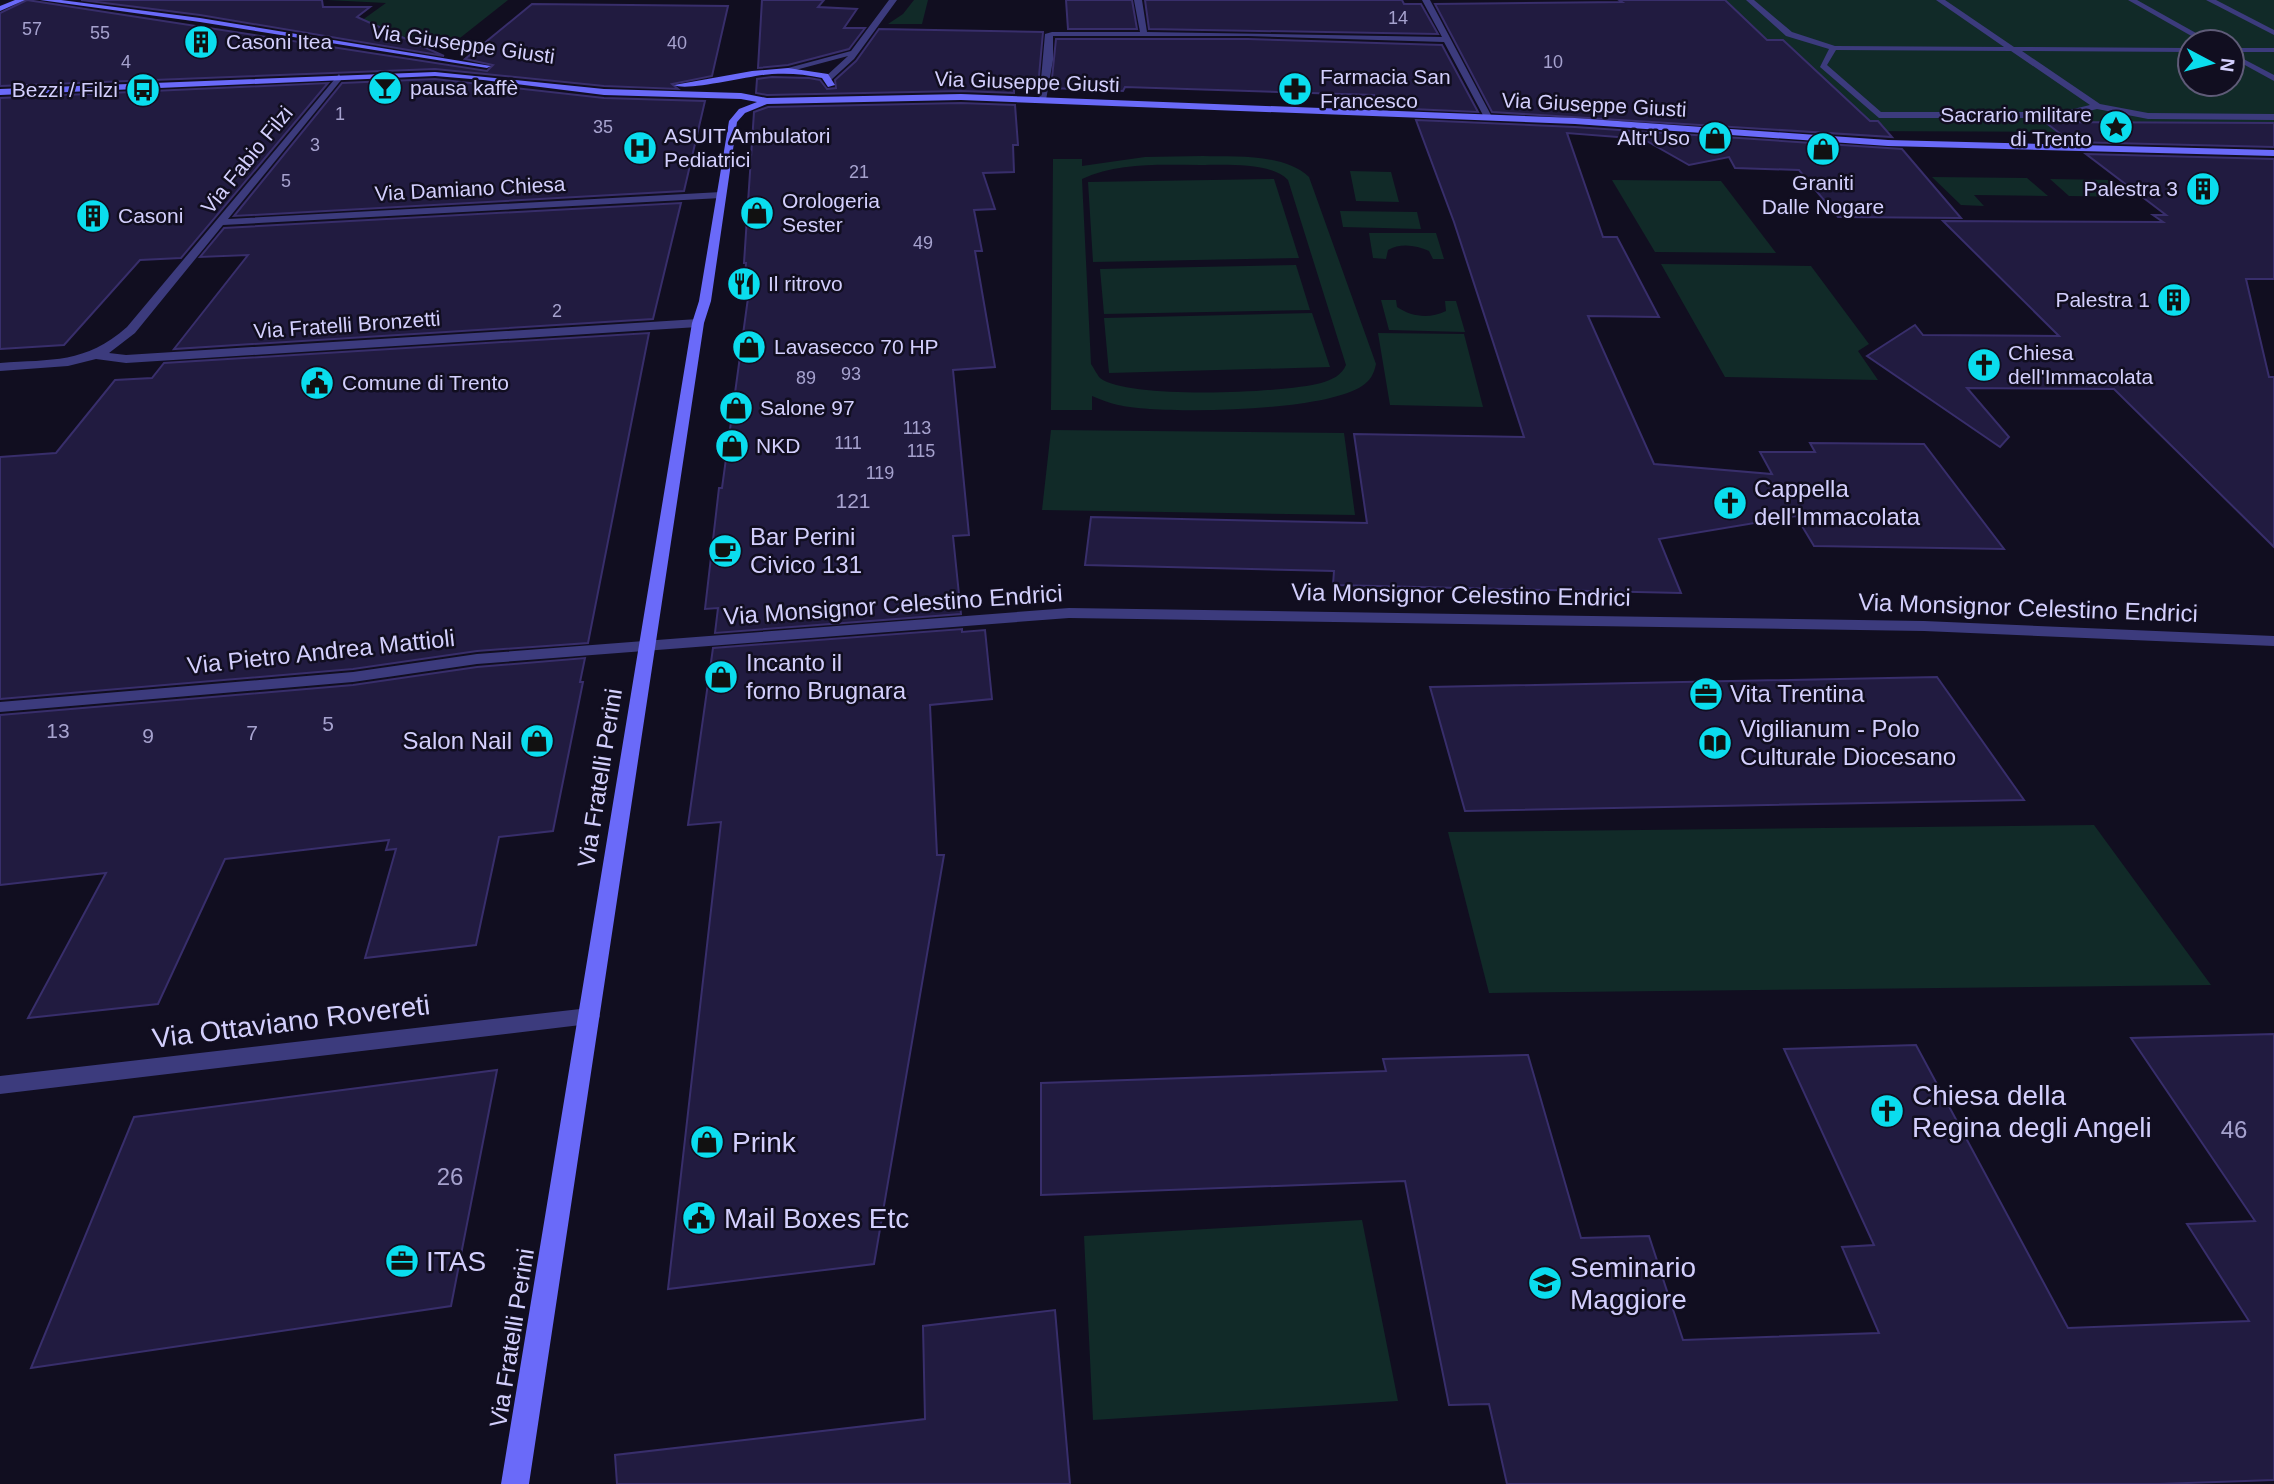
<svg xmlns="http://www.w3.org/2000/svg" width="2274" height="1484" viewBox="0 0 2274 1484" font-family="Helvetica,sans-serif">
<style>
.green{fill:#112a28;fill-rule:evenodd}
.building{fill:#211b40;stroke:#382e6b;stroke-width:2}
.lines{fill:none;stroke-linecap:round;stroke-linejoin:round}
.street{fill:#3c3b7d;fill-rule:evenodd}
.secondary{fill:#6a6af9;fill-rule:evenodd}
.labels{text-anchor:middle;stroke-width:5;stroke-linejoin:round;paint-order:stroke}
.far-number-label{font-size:18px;fill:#a6a2ce}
.far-poi-label{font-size:21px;fill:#d3cffd;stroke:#110e20;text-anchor:start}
.far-street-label{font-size:21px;fill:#d3cffd;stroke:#110e20}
.number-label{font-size:21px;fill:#a6a2ce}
.poi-label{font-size:24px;fill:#d3cffd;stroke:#110e20;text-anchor:start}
.street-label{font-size:24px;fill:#d3cffd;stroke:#110e20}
.near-number-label{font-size:24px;fill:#a6a2ce}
.near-street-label{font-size:28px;fill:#d3cffd;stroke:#110e20}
.near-poi-label{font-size:28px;fill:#d3cffd;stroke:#110e20;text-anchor:start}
</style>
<rect width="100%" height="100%" fill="#110e20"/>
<!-- green -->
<g class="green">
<polygon points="327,0 508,0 446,49 347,31 386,3"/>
<polygon points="914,0 928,0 922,24 888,24 903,14"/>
<path d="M1659 0H2274V133L1848 131ZM2190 42H2232V84H2190Z"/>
<path d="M1203 156C1235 157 1284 153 1309 177L1376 364C1374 374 1370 381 1362 386 1324 412 1163 415 1118 405 1109 403 1100 399 1092 396V410H1051L1053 159H1082V166L1145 157ZM1200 165C1224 165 1272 162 1288 180L1346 365C1342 375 1332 380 1321 383 1285 393 1128 400 1100 378 1097 375 1094 368 1091 364L1082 179C1118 162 1161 165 1200 165Z"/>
<polygon points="1350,171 1391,172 1399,202 1356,201"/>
<polygon points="1932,177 2027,178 2048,196 1974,195 1984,206 1961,205"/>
<polygon points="1274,179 1299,258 1093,262 1088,182"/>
<polygon points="2050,179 2112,180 2133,197 2069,196"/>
<polygon points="1612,180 1721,181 1776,253 1655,252"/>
<polygon points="1340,211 1417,212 1421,229 1343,227"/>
<path d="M1369 233H1436L1444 259H1433L1429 251C1416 245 1400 243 1388 250L1386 259 1373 258Z"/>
<polygon points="1661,264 1811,266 1869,344 1858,351 1878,380 1725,377"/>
<polygon points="1296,265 1310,310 1104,314 1100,269"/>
<path d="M1381 300H1396L1397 307C1412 317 1429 319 1446 311L1445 301H1456L1465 332 1389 330Z"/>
<polygon points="1312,313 1330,367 1109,373 1104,318"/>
<polygon points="1378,333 1464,334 1483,407 1390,405"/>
<polygon points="1051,430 1344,433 1355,515 1042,510"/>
<polygon points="2094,825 2211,985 1489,993 1448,832"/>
<polygon points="1362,1220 1398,1401 1093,1420 1084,1236"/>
</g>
<!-- building -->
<g class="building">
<polygon points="27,0 487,71 493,65 465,59 532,4 728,6 712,76 672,84 678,89 604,86 435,69 0,86 0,13"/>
<polygon points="81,0 322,0 323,7 370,7 357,17 444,56 200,15"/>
<polygon points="762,0 824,0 818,7 857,9 844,28 865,28 849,49 788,65 758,68"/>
<polygon points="1066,0 1132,0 1137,29 1068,29"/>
<polygon points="1145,0 1402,0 1404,4 1421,4 1438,34 1149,29"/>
<polygon points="1619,0 1725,0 1767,40 1783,40 1870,121 1878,121 1892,137 1492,112 1435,4 1622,2"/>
<polygon points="879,29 1043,32 1038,87 1014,86 1014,93 961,91 767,95 756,93 757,79 772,77 809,78 820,80 827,89 836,88 835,80 856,61"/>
<polygon points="1056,39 1248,39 1442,45 1478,112 1412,109 1409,99 1374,97 1374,95 1125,87 1123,91 1051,88"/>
<polygon points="435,79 604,98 705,101 684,191 234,216 342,83"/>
<polygon points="328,83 181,258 140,260 64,345 0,349 0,98"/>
<polygon points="961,103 1015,105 1018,145 1013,145 1014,172 983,173 995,209 974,210 982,251 975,251 995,367 953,370 969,535 953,536 961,614 715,633 718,608 705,609 719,488 722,488 748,298 743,299 746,263 744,263 754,112 768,107"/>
<polygon points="1416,120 1575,127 1902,149 1961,218 1838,217 1799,170 1735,168 1729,157 1689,165 1643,139 1567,133 1603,237 1617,237 1659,317 1588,316 1654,464 1772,474 1760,452 1815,452 1810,443 1924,444 2004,549 1814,546 1796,516 1659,539 1681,593 1333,585 1334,571 1085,565 1091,517 1367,523 1354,434 1524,437 1454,222"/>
<polygon points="2045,122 2274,123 2274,147 2071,142"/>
<polygon points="2086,154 2274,159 2274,279 2246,279 2269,377 2274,377 2274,547 2114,389 1967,388 2009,437 2000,447 1867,356 1915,325 1923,335 2059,336 1943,221 2163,222 2153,215 2166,215"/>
<polygon points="681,203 653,319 174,349 248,255 200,257 224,228"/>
<polygon points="649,333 588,643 477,651 353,669 0,699 0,457 56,453 115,380 152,378 164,363"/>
<polygon points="962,629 962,632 985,630 992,699 930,705 937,855 944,855 874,1264 668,1289 721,822 688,825 713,648"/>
<polygon points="585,658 580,682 583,682 553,831 499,837 476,945 365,958 396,849 386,850 389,840 225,859 158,1004 28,1018 106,873 0,885 0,715 353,685 477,667"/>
<polygon points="1937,677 2024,800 1465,811 1430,687"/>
<polygon points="2274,1034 2274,1480 2159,1484 1507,1484 1489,1404 1449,1405 1405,1181 1041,1195 1041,1083 1386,1071 1383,1059 1528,1055 1581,1238 1649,1236 1683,1340 1879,1333 1842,1247 1874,1245 1784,1049 1916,1045 2068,1328 2249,1321 2187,1224 2255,1221 2131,1038"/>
<polygon points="497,1070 451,1306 31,1368 134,1117"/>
<polygon points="1055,1310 1070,1484 617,1484 615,1455 925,1419 923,1326"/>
</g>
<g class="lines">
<!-- street -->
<g class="street">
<polygon points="889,0 897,0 854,59 831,80 824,78 848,56 788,72 788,68 851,51"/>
<polygon points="1134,0 1142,0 1147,32 1442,37 1422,0 1430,0 1492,117 1488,120 1484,117 1444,42 1248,36 1053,36 1053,60 1046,100 1039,102 1045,34 1052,32 1140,32"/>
<path d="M1746 0H1754L1792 32 1835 46 2004 47 1936 0H1945L2014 47 2190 48V52L2022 51 2100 104 2148 113 2274 114V120L2148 119 2097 109 2061 118H1879L1820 67 1829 49 1786 36ZM1836 50 2011 51 2090 105 2061 112H1881L1827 65Z"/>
<polygon points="2128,0 2137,0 2212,42 2202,42"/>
<polygon points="2206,0 2216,0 2274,30 2274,35"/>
<rect x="2232" y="48" width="42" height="4"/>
<polygon points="2232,53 2274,75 2274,81 2232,58"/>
<path d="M339 74 342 79 228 219 721 192 726 195 721 198 223 225 135 333 109 353 126 355 698 319 704 323 698 327 126 363 96 359 68 366 0 371V363C52 359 85 364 127 327Z"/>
<polygon points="1069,608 1924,621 2274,636 2274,646 1924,631 1069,618 477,664 353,682 0,712 0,702 353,672 477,654"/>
<polygon points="589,1008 597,1010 600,1016 597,1022 589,1024 0,1094 0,1076"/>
</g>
<!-- secondary -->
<g class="secondary">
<polygon points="15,0 25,0 0,11 0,6"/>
<polygon points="40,0 61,0 200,18 491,66 487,68 200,22"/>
<path d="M788 68 828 74 835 85 828 87 822 78C805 74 789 73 772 74 752 75 687 92 674 85L752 71Z"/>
<polygon points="435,72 604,89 741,93 767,98 961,94 1575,118 1888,140 2274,150 2274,156 1888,146 1575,124 961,100 767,104 745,113 737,122 711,301 704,323 529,1484 501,1484 692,323 699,301 729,121 739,109 757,102 741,99 604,95 483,80 435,76 0,95 0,89"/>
</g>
</g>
<!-- icons -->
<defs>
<g id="building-disc" transform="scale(1.75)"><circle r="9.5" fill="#0addee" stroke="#110e20"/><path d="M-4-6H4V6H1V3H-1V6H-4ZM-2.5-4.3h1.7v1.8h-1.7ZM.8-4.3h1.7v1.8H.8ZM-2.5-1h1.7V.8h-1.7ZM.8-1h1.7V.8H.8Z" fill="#111"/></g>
<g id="bar-disc" transform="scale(1.75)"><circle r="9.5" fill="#0addee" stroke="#110e20"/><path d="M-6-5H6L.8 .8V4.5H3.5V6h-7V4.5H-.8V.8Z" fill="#111"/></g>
<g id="pharmacy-disc" transform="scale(1.75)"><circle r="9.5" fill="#0addee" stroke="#110e20"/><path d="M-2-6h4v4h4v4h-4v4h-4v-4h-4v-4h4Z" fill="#111"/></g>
<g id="bus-disc" transform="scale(1.75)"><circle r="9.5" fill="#0addee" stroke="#110e20"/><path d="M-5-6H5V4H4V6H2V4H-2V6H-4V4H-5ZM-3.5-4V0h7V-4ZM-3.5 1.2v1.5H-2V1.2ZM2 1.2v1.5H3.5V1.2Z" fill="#111"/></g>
<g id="sight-disc" transform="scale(1.75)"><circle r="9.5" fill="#0addee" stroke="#110e20"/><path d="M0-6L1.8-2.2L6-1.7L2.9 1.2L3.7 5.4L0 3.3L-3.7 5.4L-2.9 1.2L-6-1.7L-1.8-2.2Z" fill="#111"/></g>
<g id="shop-disc" transform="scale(1.75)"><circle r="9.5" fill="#0addee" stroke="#110e20"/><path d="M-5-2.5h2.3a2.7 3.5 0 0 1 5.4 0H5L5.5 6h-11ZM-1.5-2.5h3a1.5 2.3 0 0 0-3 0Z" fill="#111"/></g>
<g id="hospital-disc" transform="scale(1.75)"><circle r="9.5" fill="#0addee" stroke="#110e20"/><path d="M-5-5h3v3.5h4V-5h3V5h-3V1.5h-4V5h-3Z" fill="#111"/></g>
<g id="restaurant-disc" transform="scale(1.75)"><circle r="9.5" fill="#0addee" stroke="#110e20"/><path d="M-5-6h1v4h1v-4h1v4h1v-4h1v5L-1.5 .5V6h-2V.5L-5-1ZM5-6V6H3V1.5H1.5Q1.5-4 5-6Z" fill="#111"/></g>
<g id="church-disc" transform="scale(1.75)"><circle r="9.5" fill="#0addee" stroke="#110e20"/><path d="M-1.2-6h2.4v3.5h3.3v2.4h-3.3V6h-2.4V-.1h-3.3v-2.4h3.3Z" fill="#111"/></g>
<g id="civic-disc" transform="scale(1.75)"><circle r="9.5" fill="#0addee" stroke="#110e20"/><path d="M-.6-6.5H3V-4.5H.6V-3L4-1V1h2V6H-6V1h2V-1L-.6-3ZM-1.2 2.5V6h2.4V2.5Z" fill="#111"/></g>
<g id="cafe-disc" transform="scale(1.75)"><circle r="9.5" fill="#0addee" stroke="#110e20"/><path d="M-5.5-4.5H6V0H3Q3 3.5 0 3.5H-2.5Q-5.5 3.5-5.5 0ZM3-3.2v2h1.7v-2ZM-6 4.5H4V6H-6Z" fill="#111"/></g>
<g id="office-disc" transform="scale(1.75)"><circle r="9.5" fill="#0addee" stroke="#110e20"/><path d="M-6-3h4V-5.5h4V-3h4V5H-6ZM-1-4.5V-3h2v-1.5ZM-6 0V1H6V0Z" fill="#111"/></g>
<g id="library-disc" transform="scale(1.75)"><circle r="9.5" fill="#0addee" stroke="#110e20"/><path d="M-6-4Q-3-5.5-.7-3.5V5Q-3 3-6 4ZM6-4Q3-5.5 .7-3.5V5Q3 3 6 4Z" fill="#111"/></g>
<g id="university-disc" transform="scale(1.75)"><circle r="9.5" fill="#0addee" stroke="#110e20"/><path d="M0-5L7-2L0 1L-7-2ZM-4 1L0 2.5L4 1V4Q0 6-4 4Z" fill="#111"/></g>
</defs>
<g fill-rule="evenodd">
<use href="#building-disc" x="201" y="42"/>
<use href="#bar-disc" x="385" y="88"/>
<use href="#pharmacy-disc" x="1295" y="89"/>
<use href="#bus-disc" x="143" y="90"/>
<use href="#sight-disc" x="2116" y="127"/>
<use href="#shop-disc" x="1715" y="138"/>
<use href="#hospital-disc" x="640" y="148"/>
<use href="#shop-disc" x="1823" y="149"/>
<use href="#building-disc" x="2203" y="189"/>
<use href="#shop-disc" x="757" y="213"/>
<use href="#building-disc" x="93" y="216"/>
<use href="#restaurant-disc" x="744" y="284"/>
<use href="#building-disc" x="2174" y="300"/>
<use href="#shop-disc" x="749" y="347"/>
<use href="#church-disc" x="1984" y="365"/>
<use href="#civic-disc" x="317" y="383"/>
<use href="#shop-disc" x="736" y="408"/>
<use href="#shop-disc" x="732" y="446"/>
<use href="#church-disc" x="1730" y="503"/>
<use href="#cafe-disc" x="725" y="551"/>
<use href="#shop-disc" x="721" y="677"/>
<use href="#office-disc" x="1706" y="694"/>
<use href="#shop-disc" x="537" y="741"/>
<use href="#library-disc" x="1715" y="743"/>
<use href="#church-disc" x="1887" y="1111"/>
<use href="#shop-disc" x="707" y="1142"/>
<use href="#civic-disc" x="699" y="1218"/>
<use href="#office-disc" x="402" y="1261"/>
<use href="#university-disc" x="1545" y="1283"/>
</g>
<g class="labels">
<!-- far-number labels -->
<g class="far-number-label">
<text x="1398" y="24">14</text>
<text x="32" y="35">57</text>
<text x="100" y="39">55</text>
<text x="677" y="49">40</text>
<text x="126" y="68">4</text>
<text x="1553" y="68">10</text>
<text x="340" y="120">1</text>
<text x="603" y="133">35</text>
<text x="315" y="151">3</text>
<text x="859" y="178">21</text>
<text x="286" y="187">5</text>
<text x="923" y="249">49</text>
<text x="557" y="317">2</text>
<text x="851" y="380">93</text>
<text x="806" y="384">89</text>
<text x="917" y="434">113</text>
<text x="848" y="449">111</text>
<text x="921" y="457">115</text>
<text x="880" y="479">119</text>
</g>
<!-- far-poi labels -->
<g class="far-poi-label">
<text x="226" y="49">Casoni Itea</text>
<text x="1320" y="84">Farmacia San<tspan x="1320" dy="24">Francesco</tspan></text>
<text x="410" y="95">pausa kaffè</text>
<text x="118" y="97" text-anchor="end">Bezzi / Filzi</text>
<text x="2092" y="122" text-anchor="end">Sacrario militare<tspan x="2092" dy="24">di Trento</tspan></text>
<text x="664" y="143">ASUIT Ambulatori<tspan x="664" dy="24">Pediatrici</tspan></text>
<text x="1690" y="145" text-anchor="end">Altr'Uso</text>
<text x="1823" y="190" text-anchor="middle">Graniti<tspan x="1823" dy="24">Dalle Nogare</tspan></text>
<text x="2178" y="196" text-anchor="end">Palestra 3</text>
<text x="782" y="208">Orologeria<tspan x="782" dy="24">Sester</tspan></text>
<text x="118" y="223">Casoni</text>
<text x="768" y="291">Il ritrovo</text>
<text x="2150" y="307" text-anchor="end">Palestra 1</text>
<text x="774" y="354">Lavasecco 70 HP</text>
<text x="2008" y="360">Chiesa<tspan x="2008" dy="24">dell'Immacolata</tspan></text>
<text x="342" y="390">Comune di Trento</text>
<text x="760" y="415">Salone 97</text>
<text x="756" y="453">NKD</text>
</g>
<!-- far-street labels -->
<g class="far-street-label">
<text transform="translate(463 44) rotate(8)" y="7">Via Giuseppe Giusti</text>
<text transform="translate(1027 82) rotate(2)" y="7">Via Giuseppe Giusti</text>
<text transform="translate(1594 105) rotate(3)" y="7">Via Giuseppe Giusti</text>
<text transform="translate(247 160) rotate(-51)" y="7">Via Fabio Filzi</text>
<text transform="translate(470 189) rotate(-3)" y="7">Via Damiano Chiesa</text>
<text transform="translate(347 325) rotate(-4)" y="7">Via Fratelli Bronzetti</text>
</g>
<!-- number labels -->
<g class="number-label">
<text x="853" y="508">121</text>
<text x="328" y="731">5</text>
<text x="58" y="738">13</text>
<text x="252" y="740">7</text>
<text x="148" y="743">9</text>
</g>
<!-- poi labels -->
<g class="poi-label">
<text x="1754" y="497">Cappella<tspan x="1754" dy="28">dell'Immacolata</tspan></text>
<text x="750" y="545">Bar Perini<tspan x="750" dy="28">Civico 131</tspan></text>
<text x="746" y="671">Incanto il<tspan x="746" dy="28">forno Brugnara</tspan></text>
<text x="1730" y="702">Vita Trentina</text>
<text x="1740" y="737">Vigilianum - Polo<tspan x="1740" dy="28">Culturale Diocesano</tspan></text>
<text x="512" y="749" text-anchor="end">Salon Nail</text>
</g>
<!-- street labels -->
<g class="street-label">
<text transform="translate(1461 595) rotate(1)" y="8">Via Monsignor Celestino Endrici</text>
<text transform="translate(893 605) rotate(-4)" y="8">Via Monsignor Celestino Endrici</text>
<text transform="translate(2028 608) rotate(2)" y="8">Via Monsignor Celestino Endrici</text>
<text transform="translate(321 652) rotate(-6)" y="8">Via Pietro Andrea Mattioli</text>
<text transform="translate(600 778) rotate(-81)" y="8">Via Fratelli Perini</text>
<text transform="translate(512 1338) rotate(-81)" y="8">Via Fratelli Perini</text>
</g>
<!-- near-number labels -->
<g class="near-number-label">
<text x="2234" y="1138">46</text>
<text x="450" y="1185">26</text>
</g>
<!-- near-street labels -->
<g class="near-street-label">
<text transform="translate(291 1021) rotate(-7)" y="10">Via Ottaviano Rovereti</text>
</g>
<!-- near-poi labels -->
<g class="near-poi-label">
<text x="1912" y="1105">Chiesa della<tspan x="1912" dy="32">Regina degli Angeli</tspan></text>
<text x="732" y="1152">Prink</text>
<text x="724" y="1228">Mail Boxes Etc</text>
<text x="426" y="1271">ITAS</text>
<text x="1570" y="1277">Seminario<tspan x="1570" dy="32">Maggiore</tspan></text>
</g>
</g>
<!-- north arrow -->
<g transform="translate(2211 63) rotate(97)"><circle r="33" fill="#110e20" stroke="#5f5b78" stroke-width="2"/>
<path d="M0-5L12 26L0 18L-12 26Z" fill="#0addee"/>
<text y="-10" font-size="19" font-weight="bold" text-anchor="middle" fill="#d3cffd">N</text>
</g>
</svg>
